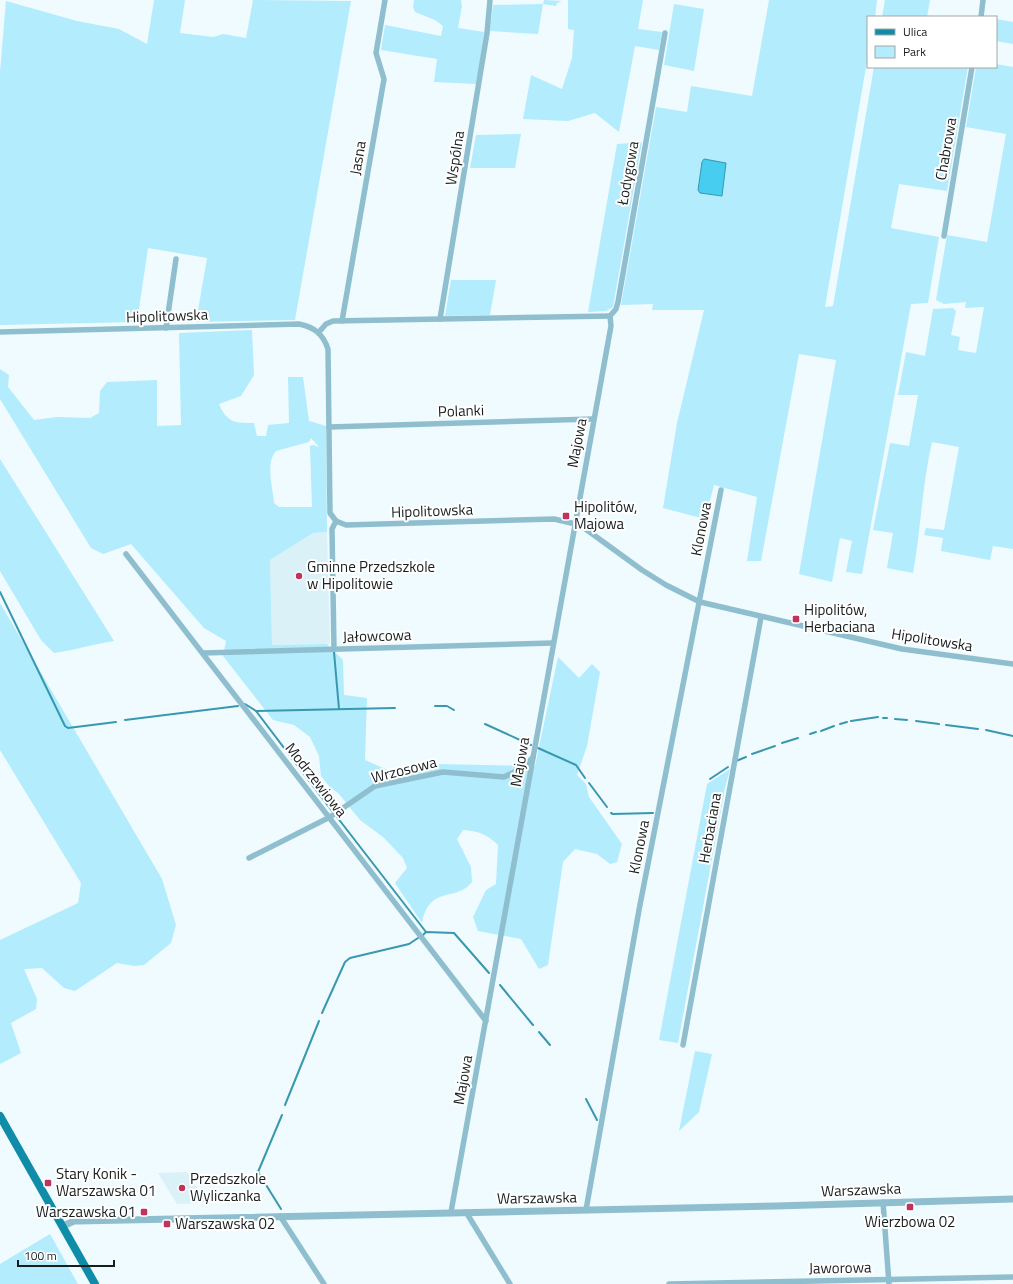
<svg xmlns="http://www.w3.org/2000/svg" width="1013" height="1284" viewBox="0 0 1013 1284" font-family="'Titillium Web',sans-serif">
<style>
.built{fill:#daf1f8}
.green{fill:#b2ecfd;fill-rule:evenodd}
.water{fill:#46cdef;stroke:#3898b0}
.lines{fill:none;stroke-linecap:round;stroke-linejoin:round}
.stream{stroke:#3898b0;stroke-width:2}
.minor{stroke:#8fbfce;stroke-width:5.5}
.tertiary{stroke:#8fbfce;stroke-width:7}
.primary{stroke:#0f8da8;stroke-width:8}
.poi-dot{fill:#c1335d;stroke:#fff;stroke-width:1.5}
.labels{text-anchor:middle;stroke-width:4;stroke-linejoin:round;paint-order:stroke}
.street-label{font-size:15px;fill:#181d1e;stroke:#fff}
.poi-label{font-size:15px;fill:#181d1e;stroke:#fff;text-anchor:start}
</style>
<rect width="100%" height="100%" fill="#f0fbff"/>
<!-- built -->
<g class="built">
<polygon points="327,532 330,644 272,645 270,560 313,533"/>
<polygon points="187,1172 207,1203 177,1204 158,1173"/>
</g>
<!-- green -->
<g class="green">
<polygon points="154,0 185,0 180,33 213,37 223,34 246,38 253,0 351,1 295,320 196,322 207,258 148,248 137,322 0,325 0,72 6,1 77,21 119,29 147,44"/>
<polygon points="414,0 461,0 462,6 458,28 484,32 477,84 434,82 437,59 381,50 385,25 441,36 443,26 435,20 415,12 413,7"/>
<polygon points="544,0 562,1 557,3 556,6 543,4 538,34 490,31 493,5 543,4"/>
<polygon points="568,0 643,0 638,29 662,32 659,50 635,46 619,132 595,113 568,121 523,119 531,75 562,89 572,58 574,30 568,29"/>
<polygon points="769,0 877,0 875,17 868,17 868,55 825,307 833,306 874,67 968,67 947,191 899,184 891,228 939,237 928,303 911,304 862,574 846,572 852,541 840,538 832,582 799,574 836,360 799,354 761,561 747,561 757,497 714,485 705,519 663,508 677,423 704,310 652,310 653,304 621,305 656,107 687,112 691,86 752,96"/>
<polygon points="885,0 930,0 927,17 882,17"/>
<polygon points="674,4 704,9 694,71 664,65"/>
<polygon points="996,19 1013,22 1013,44 996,41"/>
<path d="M996 64 1013 67V549L993 546 990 560 941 551 943 538 924 535 926 528 944 530 959 447 932 442C922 485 921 529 913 573L887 568 893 533 873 530 890 443 909 446 918 395H898L906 352 925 356 933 309 953 308 956 311 951 335 960 337 958 350 976 353 984 307 965 308 966 302 944 304 936 300 947 235 987 242 1006 134 966 127 976 67H996Z"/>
<polygon points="521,134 515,168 470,168 476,135"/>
<polygon points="642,142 613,307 606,311 588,312 617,144"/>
<polygon points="451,280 496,280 490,315 445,316"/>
<path d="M252 330 254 375 241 396 219 404C227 423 235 423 254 423L257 436H266L268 425 289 423 288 377H303L309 421 326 426 327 532 313 533 270 560 272 645 327 644 343 660 344 695 367 698 365 760 399 775 433 764 535 766 558 657 579 678 592 664 600 672 587 746 577 775 586 784 589 797 622 844 617 862 610 864 597 854 575 849 563 862 548 965 539 969 521 939 478 931 473 917 486 890 496 884 498 845C487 834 478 831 463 830L457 839 471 867 472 882C455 903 430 884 422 923L395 883 407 868 403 858 383 837 360 820 339 794 330 787 321 776 319 756 310 737 294 725 273 720 223 656 226 641 204 628 131 544 103 554 91 548 0 399V369L9 375 8 387 34 420 57 417 90 418 99 413 100 391 107 382 157 380V426L181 425 179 333ZM311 438 319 447 313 445 310 446 312 507H279L274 503C273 488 265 463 276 451L309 442Z"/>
<path d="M0 459 114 641C94 644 75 650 54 653L41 640 0 571Z"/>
<polygon points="0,603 162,879 176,925 171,943 144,965 134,966 117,963 75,991 64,988 42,968 24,969 37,999 36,1009 11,1023 21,1053 0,1064 0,940 78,903 81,883 0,750"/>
<polygon points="730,769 725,788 678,1043 659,1040 707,784"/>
<polygon points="695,1051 712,1054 699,1112 679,1131"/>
<polygon points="50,1234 78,1284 0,1284 0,1264"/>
</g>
<!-- water -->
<polygon class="water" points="704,159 726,163 722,196 700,193 698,190 702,162"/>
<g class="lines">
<!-- stream -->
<g class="stream">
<polyline points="0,592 65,726 68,728 116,722"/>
<polyline points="334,652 339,709"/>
<polyline points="245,704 256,711 332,811"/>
<polyline points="435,706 447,706 454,710"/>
<polyline points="256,711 395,708"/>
<polyline points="883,718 887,718"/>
<polyline points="895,719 907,720"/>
<polyline points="125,720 238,706"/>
<polyline points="851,721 878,717"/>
<polyline points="916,721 939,724"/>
<polyline points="485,724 531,745"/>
<polyline points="840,724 847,722"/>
<polyline points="946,725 978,729"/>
<polyline points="986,730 1013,736"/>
<polyline points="821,731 834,726"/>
<polyline points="810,734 816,732"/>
<polyline points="782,743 798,738"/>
<polyline points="538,748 576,765 585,778"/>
<polyline points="752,754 775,746"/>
<polyline points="736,761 746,757"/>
<polyline points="710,779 728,767"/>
<polyline points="589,783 607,807"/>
<polyline points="611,813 613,814 653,813"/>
<polyline points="337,817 426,932"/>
<polyline points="423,935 426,932 454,933 489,973"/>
<polyline points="500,985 533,1025"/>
<polyline points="322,1013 345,962 350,958 409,944 418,938"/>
<polyline points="539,1032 550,1045"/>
<polyline points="586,1099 597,1120"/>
<polyline points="285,1105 319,1021"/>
<polyline points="281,1209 258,1172 282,1115"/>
</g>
<!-- minor -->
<g class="minor">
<polyline points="981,17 983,0"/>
<polyline points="944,236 972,67"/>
<polyline points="610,316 616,309 618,302 665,33"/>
<polyline points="440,319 487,33 490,0"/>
<polyline points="342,321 384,79 376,53 385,0"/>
<polyline points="166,328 176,259"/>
<path d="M0 332 299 324C314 327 323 334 328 349L330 513 336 521 346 525 554 519 580 525 642 570 666 585 700 602 902 649 1013 664"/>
<polyline points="319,332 326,324 333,321 610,316"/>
<polyline points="329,427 593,419"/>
<polyline points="126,554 486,1021"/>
<polyline points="334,649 332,529 336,521"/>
<polyline points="203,653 553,643"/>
<polyline points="249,858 330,817 375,786 443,772 504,777 523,768 533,757"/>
<polyline points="683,1045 761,617"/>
<polyline points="883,1202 889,1284"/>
<polyline points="586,1210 639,910 721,490"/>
<polyline points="451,1212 611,326 610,316"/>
<polyline points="466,1212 510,1284"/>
<polyline points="280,1216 324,1284"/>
<polyline points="669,1284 1013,1277"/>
</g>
<!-- tertiary -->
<polyline class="tertiary" points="63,1226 74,1221 79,1221 776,1206 1013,1199"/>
<!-- primary -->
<polyline class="primary" points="0,1116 95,1284"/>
</g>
<!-- markers -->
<g class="poi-dot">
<rect x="562" y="512" width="8" height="8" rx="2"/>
<circle cx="299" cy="576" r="4"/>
<rect x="792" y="615" width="8" height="8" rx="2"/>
<rect x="44" y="1179" width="8" height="8" rx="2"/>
<circle cx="182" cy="1188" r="4"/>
<rect x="906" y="1203" width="8" height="8" rx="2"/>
<rect x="140" y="1208" width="8" height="8" rx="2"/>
<rect x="163" y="1220" width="8" height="8" rx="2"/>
</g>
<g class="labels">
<!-- street labels -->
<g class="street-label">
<text transform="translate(946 149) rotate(-80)" y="5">Chabrowa</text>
<text transform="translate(358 158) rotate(-80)" y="5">Jasna</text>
<text transform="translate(455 158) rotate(-81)" y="5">Wspólna</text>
<text transform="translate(628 173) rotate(-80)" y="5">Łodygowa</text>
<text transform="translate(167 316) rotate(-2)" y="5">Hipolitowska</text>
<text transform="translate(461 411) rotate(-2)" y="5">Polanki</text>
<text transform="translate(577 443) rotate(-79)" y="5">Majowa</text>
<text transform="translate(432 511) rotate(-2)" y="5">Hipolitowska</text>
<text transform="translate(701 529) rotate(-79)" y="5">Klonowa</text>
<text transform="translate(377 636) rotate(-2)" y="5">Jałowcowa</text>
<text transform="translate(932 640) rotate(9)" y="5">Hipolitowska</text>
<text transform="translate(520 762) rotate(-80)" y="5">Majowa</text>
<text transform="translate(404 770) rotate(-14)" y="5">Wrzosowa</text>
<text transform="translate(316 780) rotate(52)" y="5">Modrzewiowa</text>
<text transform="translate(710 828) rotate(-80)" y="5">Herbaciana</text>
<text transform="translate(639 847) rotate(-79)" y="5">Klonowa</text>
<text transform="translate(463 1080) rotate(-80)" y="5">Majowa</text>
<text transform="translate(861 1190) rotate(-2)" y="5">Warszawska</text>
<text transform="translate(537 1198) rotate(-1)" y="5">Warszawska</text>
<text transform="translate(840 1268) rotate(-1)" y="5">Jaworowa</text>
</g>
<!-- poi labels -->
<g class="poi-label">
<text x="574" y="512">Hipolitów,<tspan x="574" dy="17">Majowa</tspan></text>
<text x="307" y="572">Gminne Przedszkole<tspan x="307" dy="17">w Hipolitowie</tspan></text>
<text x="804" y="615">Hipolitów,<tspan x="804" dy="17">Herbaciana</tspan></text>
<text x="56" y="1179">Stary Konik -<tspan x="56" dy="17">Warszawska 01</tspan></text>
<text x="190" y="1184">Przedszkole<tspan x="190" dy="17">Wyliczanka</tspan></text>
<text x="136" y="1217" text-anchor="end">Warszawska 01</text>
<text x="910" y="1227" text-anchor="middle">Wierzbowa 02</text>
<text x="175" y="1229">Warszawska 02</text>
</g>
</g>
<!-- legend -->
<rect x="867" y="16" width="130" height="52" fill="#ffffff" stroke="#a3a5a5"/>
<rect x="875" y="29" width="20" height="6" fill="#0f8da8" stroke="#a3a5a5"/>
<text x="903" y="36" font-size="12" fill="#181d1e">Ulica</text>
<rect x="875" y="46" width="20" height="12" fill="#b2ecfd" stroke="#a3a5a5"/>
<text x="903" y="56" font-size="12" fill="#181d1e">Park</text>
<!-- scale -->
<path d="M18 1260v6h96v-6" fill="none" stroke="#181d1e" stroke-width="2"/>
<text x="24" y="1260" font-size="12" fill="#181d1e" stroke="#ffffff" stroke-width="3" paint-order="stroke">100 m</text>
</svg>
